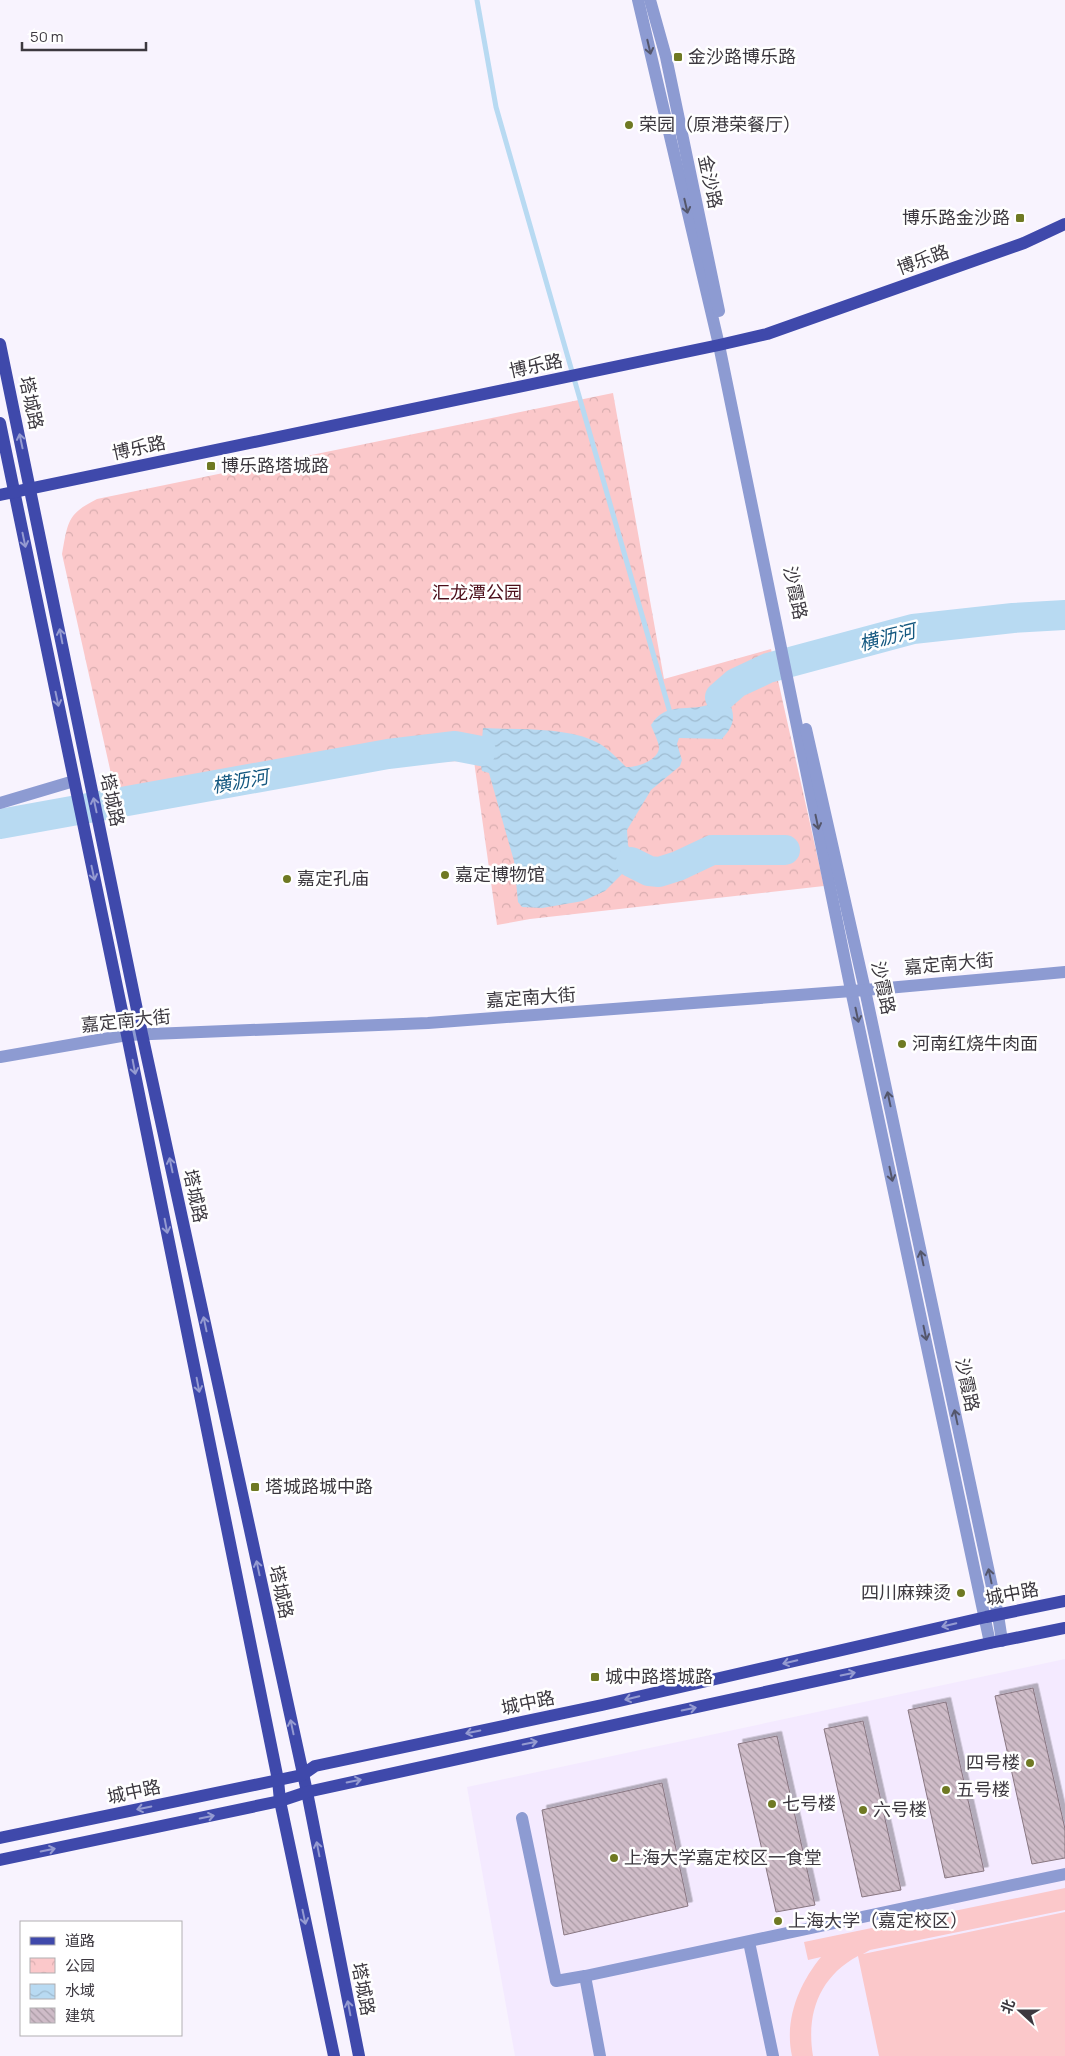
<svg xmlns="http://www.w3.org/2000/svg" width="1065" height="2056" viewBox="0 0 1065 2056" font-family="Manrope,'Noto Sans SC',sans-serif">
<style>
.built{fill:#f4eaff}
.park{fill:url(#park-crowns)}
.garden{fill:#fbc8ca}
.water{fill:url(#water-waves)}
.lines{fill:none;stroke-linecap:round;stroke-linejoin:round}
.stream{stroke:#b8daf2;stroke-width:5}
.river{stroke:#b8daf2;stroke-width:30}
.building{fill:url(#building-back-hatch);stroke:#887681;filter:url(#shadow)}
.minor{stroke:#8d9bd2;stroke-width:12}
.major{stroke:#3f49ab;stroke-width:12}
.oneway{stroke:#54566b}
.oneway2{stroke:#959bd1}
.poi-dot{fill:#6f7923;stroke:#fff;stroke-width:2}
.labels{text-anchor:middle;stroke-width:5;stroke-linejoin:round;paint-order:stroke}
.poi-label{font-size:18px;fill:#3c383f;stroke:#fff;text-anchor:start}
.street-label{font-size:18px;fill:#3c383f;stroke:#fff}
.park-label{font-size:18px;fill:#4c0e1a;stroke:#fff}
.water-label{font-size:19px;font-style:italic;fill:#145880;stroke:#fff}
</style>
<defs>
<pattern id="park-crowns" width="20" height="18" patternUnits="userSpaceOnUse" patternTransform="scale(1.25)"><rect width="20" height="18" fill="#fbc8ca"/><path d="M2 6a3 3 0 1 1 6 0M12 15a3 3 0 1 1 6 0" fill="none" stroke="#d8adaf"/></pattern>
<pattern id="water-waves" width="16" height="10" patternUnits="userSpaceOnUse" patternTransform="scale(1.25)"><rect width="16" height="10" fill="#b8daf2"/><path d="M0 5q4-4 8 0t8 0" fill="none" stroke="#9fbcd1"/></pattern>
<pattern id="building-back-hatch" width="6" height="6" patternUnits="userSpaceOnUse" patternTransform="scale(1.25)"><rect width="6" height="6" fill="#cfbcc8"/><path d="M-1 5l2 2M0 0l6 6M5-1l2 2" fill="none" stroke="#a99aa4"/></pattern>
<filter id="shadow"><feDropShadow dx="4.5" dy="-4.5" stdDeviation="0" flood-color="#0004"/></filter>
</defs>
<rect width="100%" height="100%" fill="#f8f3fe"/>
<!-- built -->
<polygon class="built" points="1065,1659 1065,2056 515,2056 467,1787"/>
<!-- park -->
<path class="park" d="M613 393 664 679 771 649 824 886 530 919 497 925 474 761 412 762 120 814 62 554C68 522 67 514 97 499Z"/>
<!-- garden -->
<path class="garden" d="M1065 1888V1910L870 1950 863 1954 1065 1912V2056H879L858 1956C819 1977 806 2014 813 2056H792C784 2020 799 1984 821 1957L808 1960 804 1942Z"/>
<!-- water -->
<path class="water" d="M720 697 729 701C736 718 734 725 722 739L679 738 677 744 682 760 680 766 651 790 627 830 628 845 633 856 629 867 605 891 583 901 542 908 522 907 518 902 514 861 489 773 482 771 480 761 483 728C517 730 561 727 592 740 605 745 616 757 626 767 635 768 658 761 659 748 659 742 653 731 651 725 667 700 688 713 710 704 713 703 717 699 720 697Z"/>
<g class="lines">
<!-- stream -->
<polyline class="stream" points="477,0 496,107 669,709"/>
<!-- river -->
<g class="river">
<polyline points="720,697 736,683 768,668 913,629 1013,618 1065,615"/>
<polyline points="0,824 388,754 455,746 481,751"/>
<polyline points="631,862 649,871 659,872 678,866 712,850 785,850"/>
</g>
</g>
<!-- building -->
<g class="building">
<polygon points="1033,1688 1065,1829 1065,1858 1032,1864 995,1696"/>
<polygon points="946,1702 984,1871 945,1878 908,1710"/>
<polygon points="863,1721 901,1890 862,1897 824,1729"/>
<polygon points="777,1736 815,1905 776,1912 738,1744"/>
<polygon points="662,1783 688,1906 564,1935 542,1810"/>
</g>
<g class="lines">
<!-- minor -->
<g class="minor">
<polyline points="638,0 719,345 851,990 990,1643"/>
<polyline points="650,0 666,57 719,311"/>
<polyline points="806,729 865,990 998,1615 1002,1641"/>
<polyline points="0,803 74,781"/>
<polyline points="0,1057 127,1035 428,1023 865,990 1065,972"/>
<polyline points="522,1818 556,1981 585,1976 600,2056"/>
<polyline points="749,1942 773,2056"/>
<polyline points="585,1976 1065,1874"/>
</g>
<!-- major -->
<g class="major">
<polyline points="0,344 142,1034 307,1792 359,2056"/>
<polyline points="0,423 127,1035 278,1780 280,1801 334,2056"/>
<polyline points="0,495 719,345 767,334 1024,243 1065,224"/>
<polyline points="0,1838 302,1775 315,1766 602,1705 986,1617 1065,1601"/>
<polyline points="0,1860 280,1801 307,1792 990,1643 1065,1628"/>
</g>
</g>
<!-- one-way arrows -->
<defs><path id="oneway-shaft" d="M-6 0H5M1.5-3L5.5 0L1.5 3" fill="none" stroke-width="1.6" stroke-linecap="round" stroke-linejoin="round" transform="scale(1.25)"/></defs>
<g class="oneway">
<use href="#oneway-shaft" transform="translate(649 47) rotate(77)"/>
<use href="#oneway-shaft" transform="translate(686 206) rotate(77)"/>
<use href="#oneway-shaft" transform="translate(817 822) rotate(78)"/>
<use href="#oneway-shaft" transform="translate(857 1015) rotate(78)"/>
<use href="#oneway-shaft" transform="translate(889 1099) rotate(-102)"/>
<use href="#oneway-shaft" transform="translate(891 1174) rotate(78)"/>
<use href="#oneway-shaft" transform="translate(922 1258) rotate(-102)"/>
<use href="#oneway-shaft" transform="translate(925 1333) rotate(78)"/>
<use href="#oneway-shaft" transform="translate(956 1417) rotate(-102)"/>
<use href="#oneway-shaft" transform="translate(990 1576) rotate(-102)"/>
</g>
<g class="oneway2">
<use href="#oneway-shaft" transform="translate(21 441) rotate(-102)"/>
<use href="#oneway-shaft" transform="translate(24 540) rotate(78)"/>
<use href="#oneway-shaft" transform="translate(61 636) rotate(-101)"/>
<use href="#oneway-shaft" transform="translate(57 699) rotate(78)"/>
<use href="#oneway-shaft" transform="translate(95 805) rotate(-102)"/>
<use href="#oneway-shaft" transform="translate(93 873) rotate(78)"/>
<use href="#oneway-shaft" transform="translate(134 1067) rotate(79)"/>
<use href="#oneway-shaft" transform="translate(171 1165) rotate(-102)"/>
<use href="#oneway-shaft" transform="translate(166 1226) rotate(79)"/>
<use href="#oneway-shaft" transform="translate(205 1324) rotate(-102)"/>
<use href="#oneway-shaft" transform="translate(198 1385) rotate(79)"/>
<use href="#oneway-shaft" transform="translate(258 1568) rotate(-102)"/>
<use href="#oneway-shaft" transform="translate(949 1625) rotate(167)"/>
<use href="#oneway-shaft" transform="translate(790 1662) rotate(167)"/>
<use href="#oneway-shaft" transform="translate(848 1674) rotate(-12)"/>
<use href="#oneway-shaft" transform="translate(632 1698) rotate(167)"/>
<use href="#oneway-shaft" transform="translate(689 1709) rotate(-12)"/>
<use href="#oneway-shaft" transform="translate(292 1727) rotate(-102)"/>
<use href="#oneway-shaft" transform="translate(473 1732) rotate(168)"/>
<use href="#oneway-shaft" transform="translate(530 1743) rotate(-12)"/>
<use href="#oneway-shaft" transform="translate(354 1781) rotate(-12)"/>
<use href="#oneway-shaft" transform="translate(144 1808) rotate(168)"/>
<use href="#oneway-shaft" transform="translate(207 1817) rotate(-12)"/>
<use href="#oneway-shaft" transform="translate(318 1849) rotate(-101)"/>
<use href="#oneway-shaft" transform="translate(48 1850) rotate(-12)"/>
<use href="#oneway-shaft" transform="translate(304 1917) rotate(78)"/>
<use href="#oneway-shaft" transform="translate(349 2008) rotate(-101)"/>
</g>
<!-- markers -->
<g class="poi-dot">
<rect x="673" y="52" width="10" height="10" rx="2.5"/>
<circle cx="629" cy="125" r="5"/>
<rect x="1015" y="213" width="10" height="10" rx="2.5"/>
<rect x="206" y="461" width="10" height="10" rx="2.5"/>
<circle cx="445" cy="875" r="5"/>
<circle cx="287" cy="879" r="5"/>
<circle cx="902" cy="1044" r="5"/>
<rect x="250" y="1482" width="10" height="10" rx="2.5"/>
<circle cx="961" cy="1593" r="5"/>
<rect x="590" y="1672" width="10" height="10" rx="2.5"/>
<circle cx="1030" cy="1763" r="5"/>
<circle cx="946" cy="1790" r="5"/>
<circle cx="772" cy="1804" r="5"/>
<circle cx="863" cy="1810" r="5"/>
<circle cx="614" cy="1858" r="5"/>
<circle cx="778" cy="1921" r="5"/>
</g>
<g class="labels">
<!-- poi labels -->
<g class="poi-label">
<text x="688" y="63">金沙路博乐路</text>
<text x="639" y="131">荣园（原港荣餐厅）</text>
<text x="1010" y="224" text-anchor="end">博乐路金沙路</text>
<text x="221" y="472">博乐路塔城路</text>
<text x="455" y="881">嘉定博物馆</text>
<text x="297" y="885">嘉定孔庙</text>
<text x="912" y="1050">河南红烧牛肉面</text>
<text x="265" y="1493">塔城路城中路</text>
<text x="951" y="1599" text-anchor="end">四川麻辣烫</text>
<text x="605" y="1683">城中路塔城路</text>
<text x="1020" y="1769" text-anchor="end">四号楼</text>
<text x="956" y="1796">五号楼</text>
<text x="782" y="1810">七号楼</text>
<text x="873" y="1816">六号楼</text>
<text x="624" y="1864">上海大学嘉定校区一食堂</text>
<text x="788" y="1927">上海大学（嘉定校区）</text>
</g>
<!-- street labels -->
<g class="street-label">
<text transform="translate(710 182) rotate(78)" y="6">金沙路</text>
<text transform="translate(923 260) rotate(-20)" y="6">博乐路</text>
<text transform="translate(536 366) rotate(-12)" y="6">博乐路</text>
<text transform="translate(31 403) rotate(78)" y="6">塔城路</text>
<text transform="translate(139 448) rotate(-12)" y="6">博乐路</text>
<text transform="translate(795 593) rotate(78)" y="6">沙霞路</text>
<text transform="translate(112 800) rotate(78)" y="6">塔城路</text>
<text transform="translate(949 964) rotate(-5)" y="6">嘉定南大街</text>
<text transform="translate(883 988) rotate(78)" y="6">沙霞路</text>
<text transform="translate(531 998) rotate(-4)" y="6">嘉定南大街</text>
<text transform="translate(126 1021) rotate(-6)" y="6">嘉定南大街</text>
<text transform="translate(195 1196) rotate(78)" y="6">塔城路</text>
<text transform="translate(967 1385) rotate(78)" y="6">沙霞路</text>
<text transform="translate(281 1592) rotate(78)" y="6">塔城路</text>
<text transform="translate(1012 1594) rotate(-11)" y="6">城中路</text>
<text transform="translate(528 1703) rotate(-12)" y="6">城中路</text>
<text transform="translate(134 1792) rotate(-12)" y="6">城中路</text>
<text transform="translate(363 1989) rotate(79)" y="6">塔城路</text>
</g>
<!-- park labels -->
<g class="park-label">
<text x="477" y="599">汇龙潭公园</text>
</g>
<!-- water labels -->
<g class="water-label">
<text transform="translate(887 637) rotate(-14)" y="7">横沥河</text>
<text transform="translate(240 781) rotate(-10)" y="7">横沥河</text>
</g>
</g>
<!-- legend -->
<rect x="20" y="1921" width="162" height="115" fill="#ffffff" stroke="#b1afb2"/>
<rect x="30" y="1937" width="25" height="8" fill="#3f49ab" stroke="#b1afb2"/>
<text x="65" y="1946" font-size="15" fill="#3c383f">道路</text>
<rect x="30" y="1958" width="25" height="15" fill="url(#park-crowns)" stroke="#b1afb2"/>
<text x="65" y="1971" font-size="15" fill="#3c383f">公园</text>
<rect x="30" y="1984" width="25" height="15" fill="url(#water-waves)" stroke="#b1afb2"/>
<text x="65" y="1996" font-size="15" fill="#3c383f">水域</text>
<rect x="30" y="2008" width="25" height="15" fill="url(#building-back-hatch)" stroke="#b1afb2"/>
<text x="65" y="2021" font-size="15" fill="#3c383f">建筑</text>
<!-- north arrow -->
<g transform="translate(1020 2011) rotate(291)" stroke="#ffffff" stroke-width="4" paint-order="stroke">
<path d="M0-4L9 19L0 12L-9 19Z" fill="#3c383f"/>
<text y="-8" font-size="14" font-weight="bold" text-anchor="middle" fill="#3c383f">北</text>
</g>
<!-- scale -->
<path d="M22 42v8h124v-8" fill="none" stroke="#3c383f" stroke-width="2.5"/>
<text x="30" y="42" font-size="15" fill="#3c383f" stroke="#ffffff" stroke-width="4" paint-order="stroke">50 m</text>
</svg>
